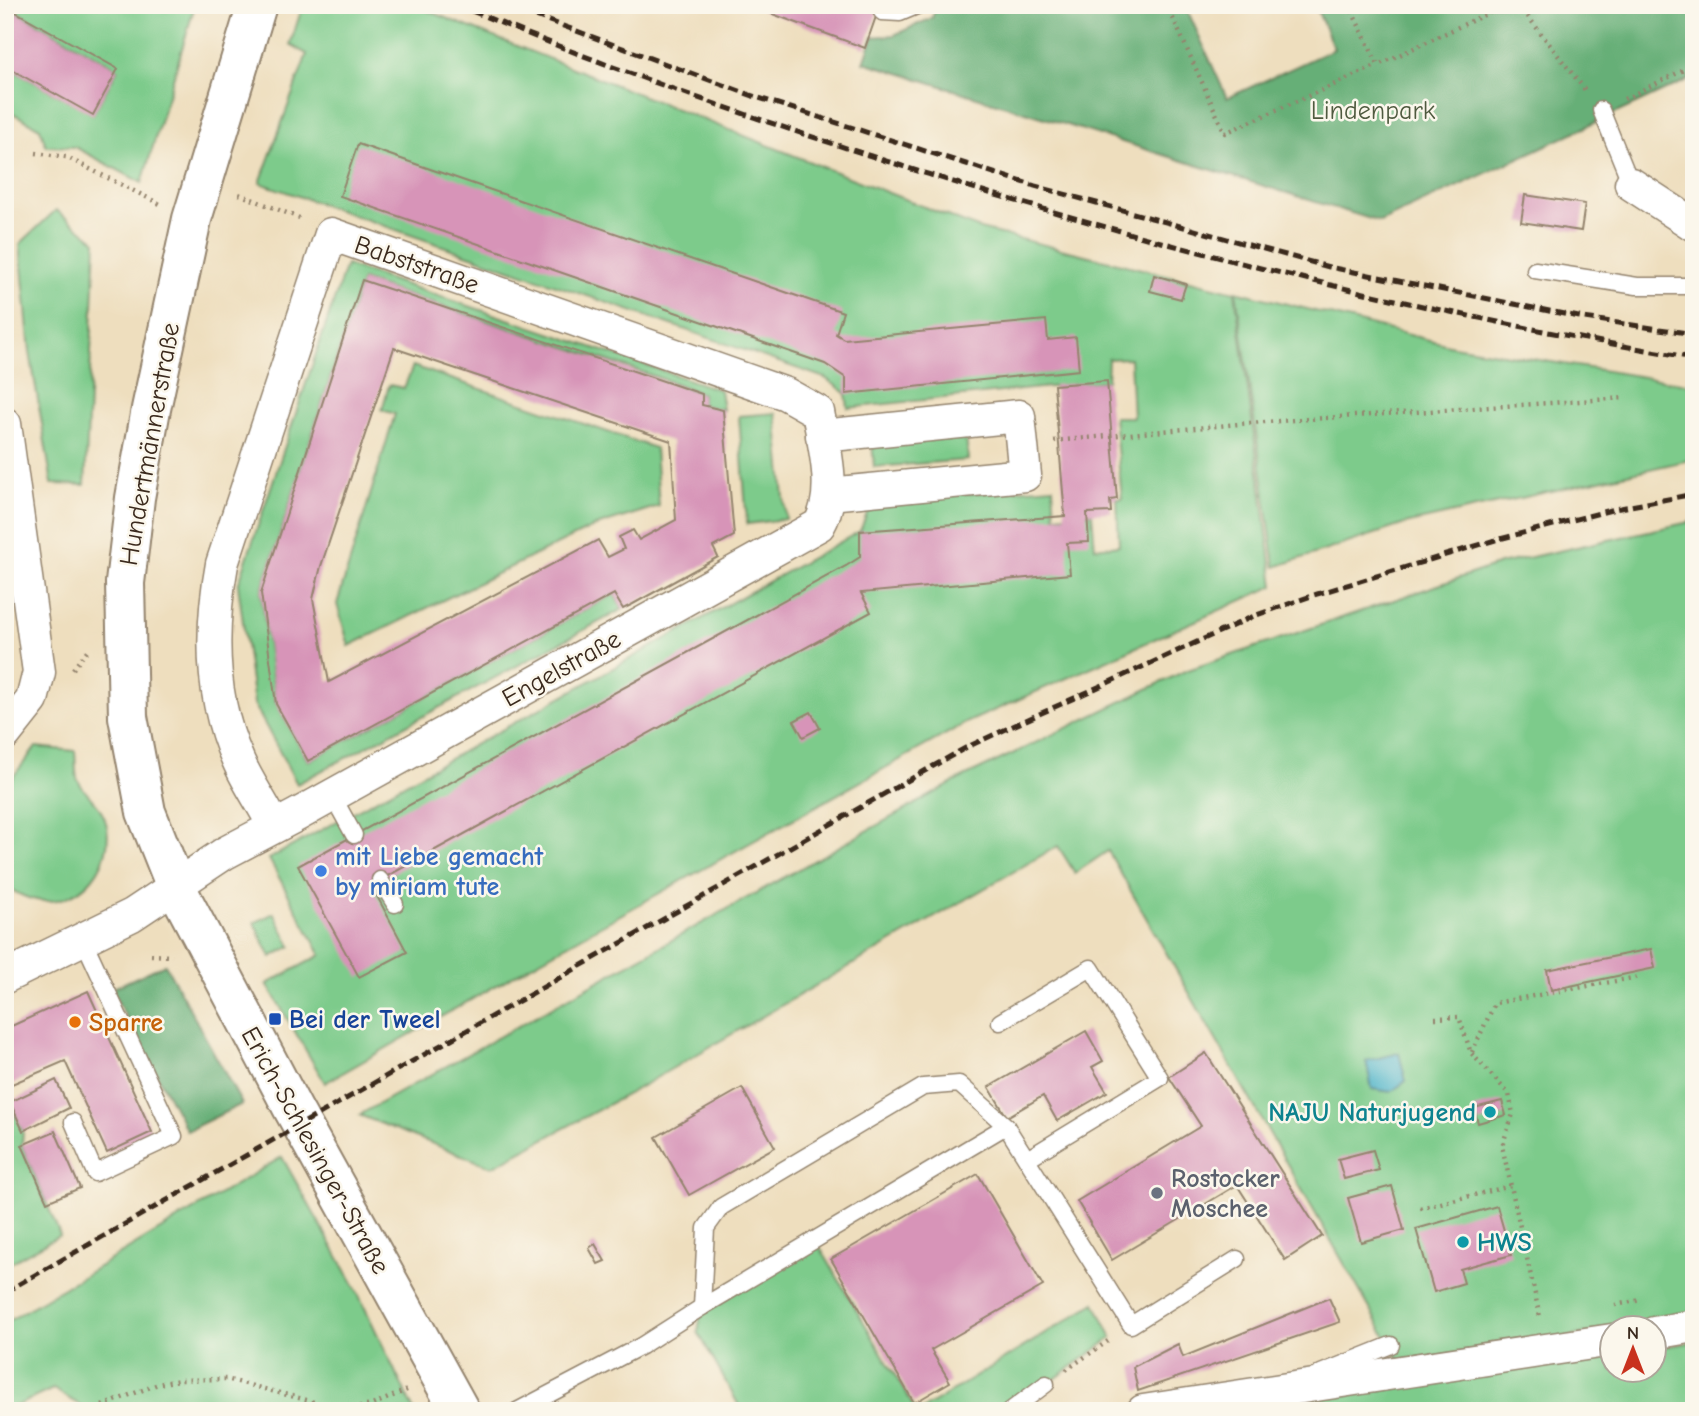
<svg xmlns="http://www.w3.org/2000/svg" width="1699" height="1416" viewBox="0 0 1699 1416" font-family="'Comic Neue',sans-serif">
<style>
.green{fill:#7dcb8b;stroke:#5c7a54;stroke-width:2}
.forest{fill:#66af77;stroke:#506c4a;stroke-width:2}
.water{fill:#4bb3c9;stroke:#436e74;stroke-width:2}
.building{fill:#d794b8;fill-rule:evenodd}
.lines{fill:none;stroke-linecap:round;stroke-linejoin:round}
.service-casing{stroke:#94846e;stroke-width:19}
.minor-casing{stroke:#94846e;stroke-width:35}
.tertiary-casing{stroke:#94846e;stroke-width:42}
.path{stroke:#94846e;stroke-width:4.5;stroke-dasharray:2 5;stroke-linecap:butt}
.service{stroke:#fff;stroke-width:16}
.minor{stroke:#fff;stroke-width:32}
.tertiary{stroke:#fff;stroke-width:38}
.rail{stroke:#3b2a1e;stroke-width:5;stroke-dasharray:10 5;stroke-linecap:butt}
.shop-dot{fill:#3f7fe0;stroke:#fbf7ec;stroke-width:2.5}
.transit-dot{fill:#1a4fb4;stroke:#fbf7ec;stroke-width:2.5}
.food-dot{fill:#e8710a;stroke:#fbf7ec;stroke-width:2.5}
.culture-dot{fill:#0f9aa8;stroke:#fbf7ec;stroke-width:2.5}
.worship-dot{fill:#6b7280;stroke:#fbf7ec;stroke-width:2.5}
.labels{text-anchor:middle;stroke-width:5;stroke-linejoin:round;paint-order:stroke}
.park-label{font-size:26px;fill:#4f5a3f;stroke:#fbf7ec}
.street-label{font-size:26px;fill:#3b2a1e;stroke:#fbf7ec}
.shop-label{font-size:26px;font-weight:bold;fill:#366cbe;stroke:#fbf7ec;text-anchor:start}
.transit-label{font-size:26px;font-weight:bold;fill:#164399;stroke:#fbf7ec;text-anchor:start}
.food-label{font-size:26px;font-weight:bold;fill:#c56008;stroke:#fbf7ec;text-anchor:start}
.culture-label{font-size:26px;font-weight:bold;fill:#0d838f;stroke:#fbf7ec;text-anchor:end}
.worship-label{font-size:26px;font-weight:bold;fill:#5b616d;stroke:#fbf7ec;text-anchor:start}
</style>
<rect width="100%" height="100%" fill="#fbf7ec"/>
<filter id="ink" filterUnits="userSpaceOnUse"><feTurbulence type="fractalNoise" baseFrequency=".0143" numOctaves="2"/><feDisplacementMap in="SourceGraphic" scale="14" xChannelSelector="R" yChannelSelector="G"/><feConvolveMatrix kernelMatrix="1 2 1 2 8 2 1 2 1" color-interpolation-filters="sRGB"/></filter>
<filter id="wash" filterUnits="userSpaceOnUse"><feTurbulence type="fractalNoise" baseFrequency=".00686" numOctaves="4" result="noise"/><feDisplacementMap in="SourceGraphic" scale="28" xChannelSelector="R" yChannelSelector="G"/><feGaussianBlur stdDeviation="1.57" result="paint"/><feColorMatrix in="noise" values="0 0 0 0 0 0 0 0 0 0 0 0 0 0 0 0 0 1.4 0 .05"/><feComposite in="paint" operator="in"/></filter>
<g filter="url(#wash)">
<rect width="100%" height="100%" fill="#eedebe"/>
<!-- green -->
<g class="green">
<polygon points="5,5 195,5 142,183 75,147 46,146 40,128 5,109 5,66 93,114 118,69"/>
<polygon points="303,5 413,5 980,229 1235,292 1274,586 968,722 595,929 325,1083 267,984 321,955 269,859 860,531 872,501 1053,487 1055,516 1092,513 1095,548 1119,545 1117,499 1122,499 1114,417 1133,417 1130,358 1108,359 1107,381 848,408 846,393 825,378 260,183 307,54 290,45"/>
<polygon points="56,210 96,241 85,485 52,484 30,352 20,244"/>
<polygon points="346,265 720,390 723,410 702,405 702,394 672,382 362,280 261,593 276,703 308,761 614,594 623,609 297,784 254,704 238,585"/>
<polygon points="1236,291 1453,346 1694,385 1694,459 1405,524 1275,567"/>
<polygon points="413,366 655,448 659,506 593,527 349,646 337,604 395,414 382,410 389,385 404,388"/>
<polygon points="776,413 786,519 747,524 739,416"/>
<polygon points="966,434 968,460 874,467 872,441"/>
<polygon points="1694,521 1694,1326 1612,1328 1405,1370 1108,851 1075,873 1058,846 628,1094 492,1167 359,1115 960,779 1185,671 1500,564"/>
<path d="M36 747 75 751C76 759 75 770 77 778 81 789 93 799 100 809 114 831 108 860 92 879 82 891 66 900 50 901 34 902 16 895 5 884V787Z"/>
<polygon points="274,913 291,946 271,957 254,923"/>
<polygon points="5,1090 23,1131 22,1145 60,1235 5,1266"/>
<polygon points="282,1157 353,1283 414,1411 90,1411 53,1389 5,1411 5,1323"/>
<polygon points="815,1239 916,1411 742,1411 698,1332 702,1307"/>
<polygon points="1095,1303 1112,1338 1010,1411 920,1411"/>
<polygon points="1694,1342 1694,1411 1234,1411 1611,1354 1612,1370 1654,1370 1654,1348"/>
</g>
<!-- forest -->
<g class="forest">
<polygon points="937,5 1185,5 1227,98 1334,49 1315,5 1694,5 1694,77 1380,222 864,62 873,37 894,35 932,18"/>
<polygon points="165,964 242,1104 187,1131 111,989"/>
</g>
<!-- water -->
<polygon class="water" points="1399,1053 1406,1081 1391,1092 1372,1089 1366,1061"/>
<g id="blocks">
<!-- building -->
<g class="building">
<polygon points="760,5 880,5 865,48 759,9"/>
<polygon points="5,6 118,69 93,115 5,66"/>
<polygon points="358,144 843,312 836,334 844,339 1046,320 1048,340 1076,337 1079,370 846,394 846,378 825,364 340,196"/>
<polygon points="1525,195 1585,204 1581,231 1521,222"/>
<polygon points="1154,275 1186,284 1181,299 1150,291"/>
<path d="M362 280 702 394V405L723 410 734 536 713 547 718 557 633 604 623 609 614 594 308 761 276 704 261 593ZM394 348 671 441 676 520 639 540 633 530 619 537 624 549 608 557 598 540 329 682 313 599 321 566Z"/>
<polygon points="1107,381 1117,499 1110,500 1111,512 1087,513 1089,542 1067,543 1070,574 861,593 871,612 371,885 407,952 359,977 298,866 846,566 860,557 860,531 1065,516 1054,385"/>
<polygon points="811,712 820,728 803,737 794,721"/>
<polygon points="1651,949 1655,968 1551,990 1547,970"/>
<polygon points="88,991 152,1132 107,1153 65,1061 5,1087 5,1029"/>
<polygon points="1086,1031 1103,1061 1092,1067 1107,1092 1057,1121 1043,1096 1007,1117 989,1087"/>
<polygon points="1206,1053 1322,1236 1285,1260 1237,1185 1112,1260 1077,1201 1201,1126 1169,1077"/>
<polygon points="56,1080 69,1108 23,1131 10,1102"/>
<polygon points="742,1088 775,1147 689,1195 656,1137"/>
<polygon points="1502,1101 1506,1115 1478,1123 1474,1108"/>
<polygon points="55,1131 80,1188 47,1202 22,1145"/>
<polygon points="1373,1150 1379,1170 1344,1179 1338,1159"/>
<polygon points="978,1174 1043,1286 931,1350 950,1382 914,1403 831,1259"/>
<polygon points="1392,1186 1404,1230 1361,1242 1348,1198"/>
<polygon points="1497,1206 1511,1255 1460,1269 1464,1283 1434,1292 1416,1229"/>
<polygon points="595,1244 605,1261 598,1264 589,1248"/>
<polygon points="1329,1298 1340,1322 1138,1391 1133,1367 1178,1344 1183,1357"/>
</g>
</g>
</g>
<g filter="url(#ink)">
<use href="#blocks" fill-opacity="0" stroke="#94846e" stroke-width="2"/>
<g class="lines">
<!-- service casing -->
<g class="service-casing">
<g id="service">
<polyline points="882,12 900,13 919,5"/>
<polyline points="1601,110 1631,184"/>
<polyline points="1535,270 1637,286 1694,286"/>
<polyline points="332,795 354,835"/>
<polyline points="380,880 395,904"/>
<polyline points="1000,1022 1091,968 1160,1078 1027,1159"/>
<polyline points="73,1122 95,1173 174,1136 83,939"/>
<polyline points="702,1307 706,1228 721,1207 923,1087 959,1084 1006,1126 1131,1325 1237,1259"/>
<polyline points="1321,1373 1391,1345"/>
<polyline points="517,1411 641,1346 702,1307 1006,1126"/>
<polyline points="1010,1411 1046,1384"/>
</g>
</g>
<!-- minor casing -->
<g class="minor-casing">
<g id="minor">
<polyline points="1631,184 1694,225"/>
<polyline points="5,424 39,672 32,700 5,734"/>
<polyline points="822,436 1019,416 1025,475 829,494"/>
<path d="M5 977 132 915 225 853 297 815 819 525C838 493 824 446 818 412L786 394 331 234 222 564C210 629 210 698 238 760 248 783 263 804 274 826"/>
<polyline points="1654,1333 1694,1326"/>
<polyline points="1143,1411 1612,1340"/>
</g>
</g>
<!-- tertiary casing -->
<g class="tertiary-casing">
<polyline id="tertiary" points="257,5 192,219 151,409 135,498 125,583 128,717 146,812 176,887 293,1109 460,1411"/>
</g>
<!-- path -->
<g class="path">
<polyline points="1167,5 1225,133 1378,65"/>
<polyline points="1349,5 1378,65 1505,5"/>
<polyline points="1519,5 1585,90"/>
<polyline points="1624,99 1694,65"/>
<polyline points="36,153 66,157 160,204"/>
<polyline points="239,194 302,219"/>
<polyline points="1054,441 1250,423 1625,398"/>
<polyline points="73,669 89,648"/>
<polyline points="151,955 172,956"/>
<polyline points="1435,1018 1459,1017 1471,1053 1509,1094 1513,1114 1502,1146 1511,1186"/>
<polyline points="1472,1052 1495,1003 1638,977"/>
<polyline points="1420,1208 1511,1186 1540,1317"/>
<polyline points="1615,1305 1641,1300"/>
<polyline points="1066,1370 1111,1339"/>
<polyline points="89,1411 158,1384 179,1380 226,1379 345,1410 372,1405 407,1390"/>
</g>
<!-- service -->
<use href="#service" class="service"/>
<!-- minor -->
<use href="#minor" class="minor"/>
<!-- tertiary -->
<use href="#tertiary" class="tertiary"/>
<!-- rail -->
<g class="rail">
<path d="M458 5C603 67 752 118 902 166 1161 248 1425 314 1694 358"/>
<polyline points="506,5 753,96 1035,186 1329,267 1584,318 1694,334"/>
<polyline points="5,1292 967,747 1254,616 1314,595 1492,541 1615,509 1694,494"/>
</g>
</g>
</g>
<!-- markers -->
<circle class="shop-dot" cx="321" cy="871" r="7"/>
<rect class="transit-dot" x="268" y="1012" width="14" height="14" rx="3.5"/>
<circle class="food-dot" cx="75" cy="1022" r="7"/>
<g class="culture-dot">
<circle cx="1490" cy="1112" r="7"/>
<circle cx="1463" cy="1242" r="7"/>
</g>
<circle class="worship-dot" cx="1157" cy="1193" r="7"/>
<g class="labels">
<!-- park labels -->
<g class="park-label">
<text x="1373" y="119">Lindenpark</text>
</g>
<!-- street labels -->
<g class="street-label">
<text transform="translate(417 264) rotate(19)" y="9">Babststraße</text>
<text transform="translate(149 444) rotate(-80)" y="9">Hundertmännerstraße</text>
<text transform="translate(561 668) rotate(-29)" y="9">Engelstraße</text>
<text transform="translate(316 1150) rotate(61)" y="9">Erich-Schlesinger-Straße</text>
</g>
<!-- shop labels -->
<g class="shop-label">
<text x="335" y="865">mit Liebe gemacht<tspan x="335" dy="30">by miriam tute</tspan></text>
</g>
<!-- transit labels -->
<g class="transit-label">
<text x="289" y="1028">Bei der Tweel</text>
</g>
<!-- food labels -->
<g class="food-label">
<text x="89" y="1031">Sparre</text>
</g>
<!-- culture labels -->
<g class="culture-label">
<text x="1476" y="1121">NAJU Naturjugend</text>
<text x="1477" y="1251" text-anchor="start">HWS</text>
</g>
<!-- worship labels -->
<g class="worship-label">
<text x="1171" y="1187">Rostocker<tspan x="1171" dy="30">Moschee</tspan></text>
</g>
</g>
<!-- margin -->
<rect width="1699" height="1416" fill="none" stroke="#fbf7ec" stroke-width="28"/>
<!-- north arrow -->
<g transform="translate(1633 1349)"><circle r="33" fill="#fbf7ec" stroke="#aea59a" stroke-width="2"/>
<path d="M0-5L12 26L0 18L-12 26Z" fill="#c8321e"/>
<text y="-10" font-size="19" font-weight="bold" text-anchor="middle" fill="#3b2a1e">N</text>
</g>
</svg>
